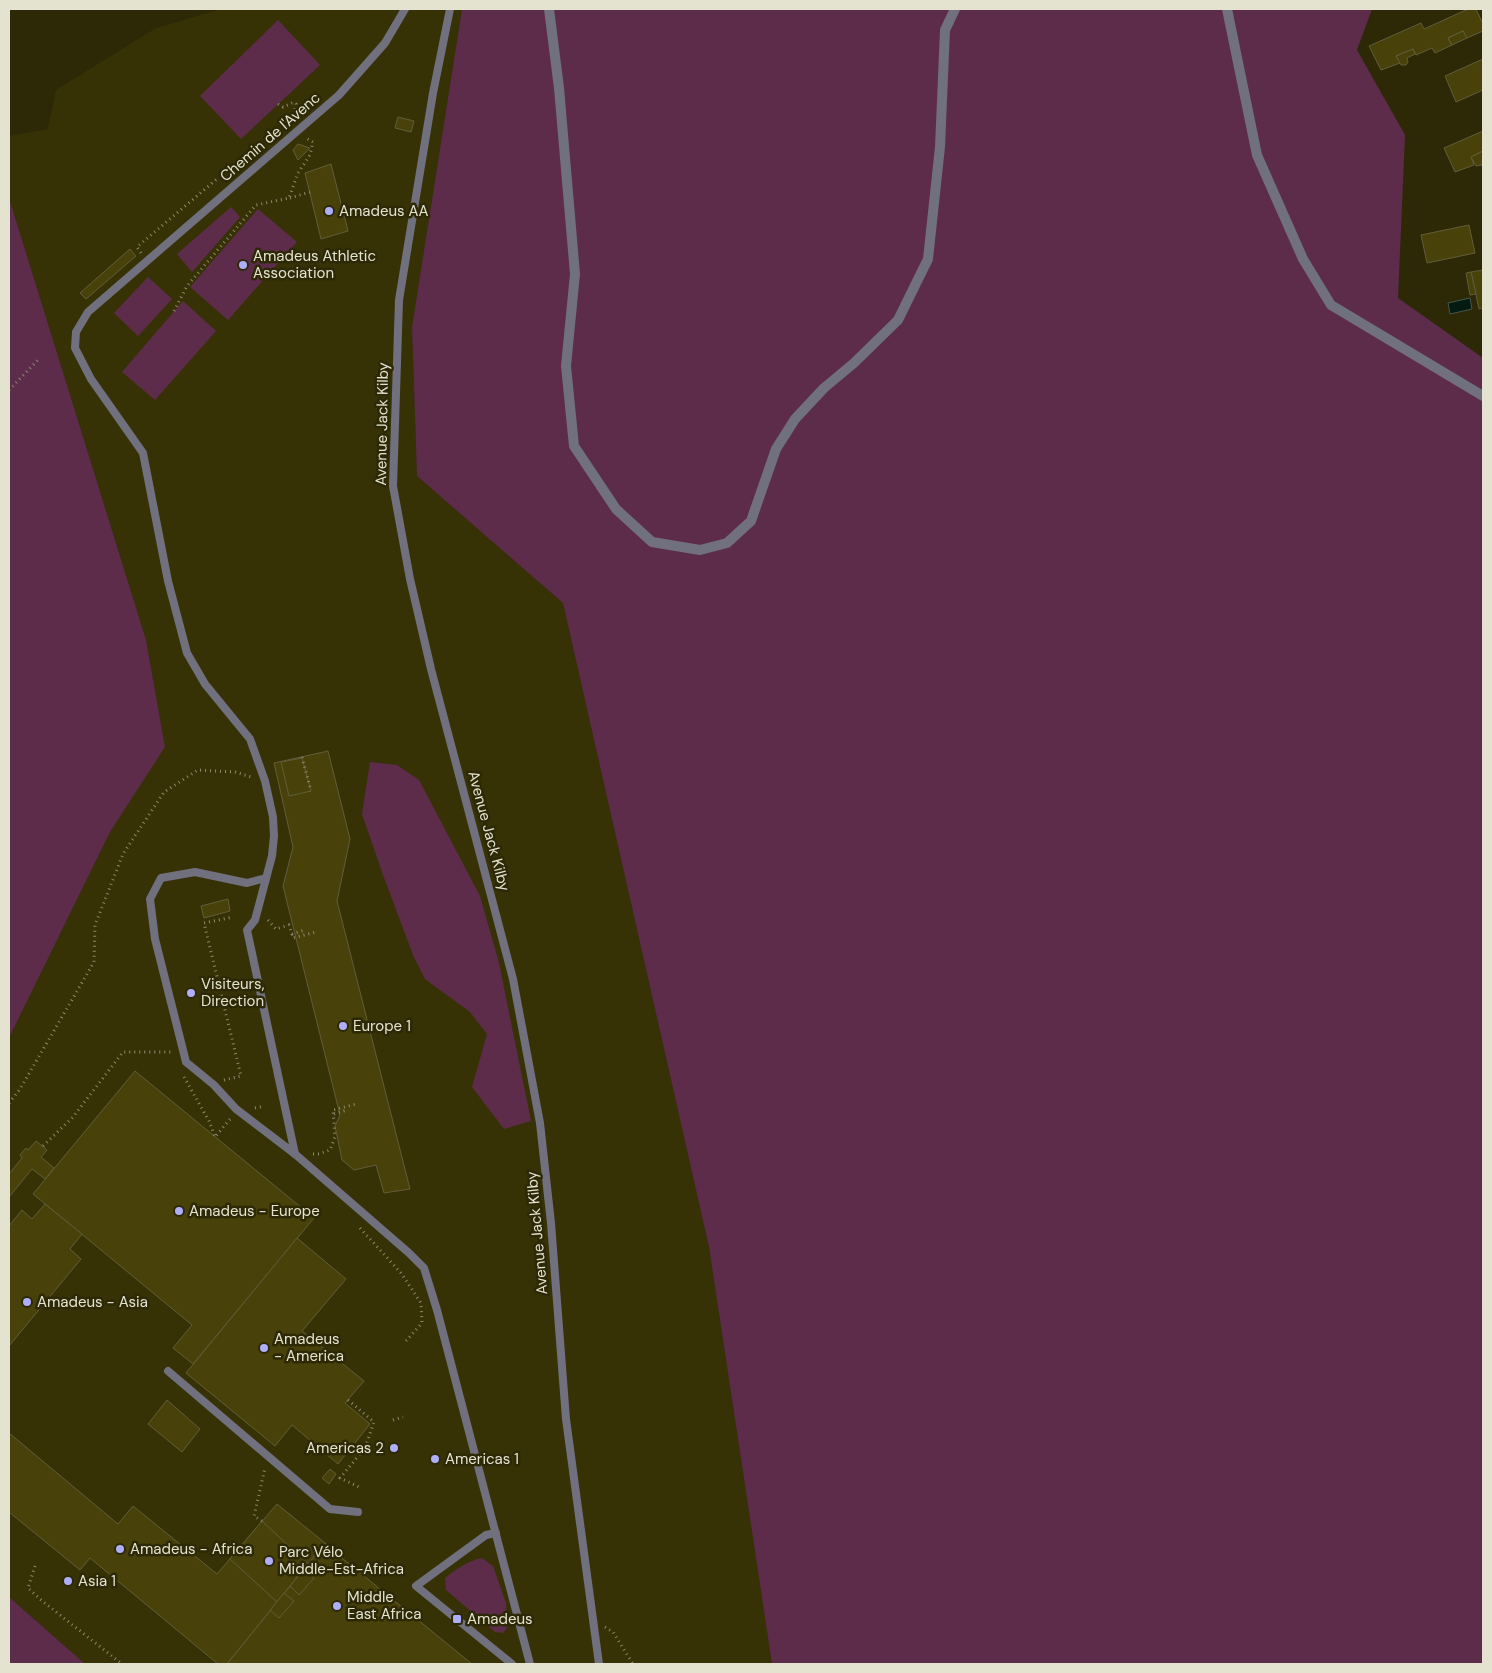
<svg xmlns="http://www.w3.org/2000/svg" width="1492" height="1673" viewBox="0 0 1492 1673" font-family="'DM Sans',sans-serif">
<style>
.built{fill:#373206}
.green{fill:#5d2c4b}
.water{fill:#041b11;stroke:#47574a}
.building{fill:#48420a;stroke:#615d3b}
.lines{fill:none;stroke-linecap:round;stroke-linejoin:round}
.path{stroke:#8c896f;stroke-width:3;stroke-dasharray:1 4;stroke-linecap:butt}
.service{stroke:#70707f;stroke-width:8}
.minor{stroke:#70707f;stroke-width:10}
.poi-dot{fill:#aeaefb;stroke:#2d2907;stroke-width:2}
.labels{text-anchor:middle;stroke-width:5;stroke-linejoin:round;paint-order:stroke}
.street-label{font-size:15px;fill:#e4e3d0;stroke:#2d2907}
.poi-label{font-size:15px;fill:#e4e3d0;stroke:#2d2907;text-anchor:start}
</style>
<rect width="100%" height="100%" fill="#2d2907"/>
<!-- built -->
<polygon class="built" points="222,9 462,9 412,327 417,476 563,603 709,1247 772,1664 85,1664 9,1597 9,1038 110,832 165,747 146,640 9,198 9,136 48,129 56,90 156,28"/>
<!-- green -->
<g class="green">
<polygon points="462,9 1372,9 1357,50 1405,135 1398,298 1483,358 1483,1664 772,1664 709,1247 563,603 417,476 412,327"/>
<polygon points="278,20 320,65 241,139 200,96"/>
<polygon points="9,198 146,640 165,747 110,832 9,1038"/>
<polygon points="231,207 240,217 192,272 177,254"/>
<polygon points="258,209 297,242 228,320 190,287"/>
<polygon points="148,277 172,299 138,336 114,313"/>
<polygon points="183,301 216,331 155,400 122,372"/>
<polygon points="370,762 397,765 419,780 480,896 499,963 531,1121 504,1129 472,1087 487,1034 470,1012 425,979 413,955 383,875 362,814"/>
<path d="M482 1558 493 1566 506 1603 507 1628 503 1633 495 1632 446 1590 445 1578C457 1569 467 1561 482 1558Z"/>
<polygon points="9,1597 85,1664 9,1664"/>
</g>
<!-- water -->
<polygon class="water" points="1470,298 1472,309 1450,314 1448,303"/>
<!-- building -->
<g class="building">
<polygon points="1468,9 1476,9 1483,24 1483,31 1467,38 1463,31 1448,38 1452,45 1435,53 1432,48 1416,55 1413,49 1396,56 1400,63 1381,70 1369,46 1421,23 1424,29"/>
<polygon points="1463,31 1467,38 1452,45 1448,38"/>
<polygon points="1413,49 1415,54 1407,58 1408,62 1406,65 1401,65 1396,56"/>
<polygon points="1483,59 1483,90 1456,102 1445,76"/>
<polygon points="398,117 414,121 411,132 395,128"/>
<polygon points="1483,131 1483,151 1471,157 1474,165 1455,172 1444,148"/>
<polygon points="298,144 310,148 298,160 293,150"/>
<polygon points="1483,151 1482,165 1476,166 1471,157"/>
<polygon points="331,164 348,231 321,239 305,173"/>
<polygon points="1469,225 1475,253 1427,263 1421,235"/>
<polygon points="130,249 136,256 86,299 80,293"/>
<polygon points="1483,270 1483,308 1479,309 1471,272"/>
<polygon points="1471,272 1476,294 1470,295 1466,273"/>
<polygon points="328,751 350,839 337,901 410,1189 384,1193 376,1165 354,1170 342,1160 335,1126 340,1115 283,886 293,847 274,763"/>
<polygon points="302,758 311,791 289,796 281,762"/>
<polygon points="228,899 230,911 204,918 201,906"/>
<polygon points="135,1071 314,1218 193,1364 173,1348 192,1325 33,1194"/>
<polygon points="36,1141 47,1150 41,1157 54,1168 45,1179 32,1169 9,1197 9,1174 22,1158 20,1155 26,1148 28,1150"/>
<polygon points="45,1204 82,1234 70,1249 81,1259 9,1346 9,1226 22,1210 32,1219"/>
<polygon points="297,1238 346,1279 302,1331 364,1381 345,1403 370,1424 338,1464 292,1425 275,1446 186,1373"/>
<polygon points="167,1400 200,1429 182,1452 148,1424"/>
<polygon points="9,1433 118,1524 133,1506 217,1574 277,1504 325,1543 227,1664 218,1664 90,1558 80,1570 9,1512"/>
<polygon points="330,1469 336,1474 329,1484 322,1478"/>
<polygon points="262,1521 308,1564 277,1602 230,1559"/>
<polygon points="325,1543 337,1554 472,1664 227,1664"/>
<polygon points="304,1569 314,1578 299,1595 290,1586"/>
<polygon points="284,1593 294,1601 279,1618 270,1610"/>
</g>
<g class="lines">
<!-- path -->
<g class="path">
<polyline points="278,104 283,107 294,102 296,104 293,120"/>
<polyline points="290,198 310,192"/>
<polyline points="141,253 137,247 218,178"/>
<polyline points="174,311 187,286 256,205 289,198 298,173 310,155 313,142 306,138"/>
<polyline points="9,390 38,360"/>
<polyline points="302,757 311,791"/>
<polyline points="268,920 276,929 289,925 292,934 305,930"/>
<polyline points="292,934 293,938 316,932"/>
<polyline points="184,1077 209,1121 215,1137 231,1118"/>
<polyline points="224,1080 241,1076 204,923 233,917"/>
<polyline points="9,1103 20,1089 94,962 95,925 123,854 164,792 198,770 235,772 251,777"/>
<polyline points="255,1108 264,1106"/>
<polyline points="334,1114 347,1110"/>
<polyline points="43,1146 73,1117 123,1052 171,1052"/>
<polyline points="313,1154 319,1154 330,1150 335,1137 333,1110 356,1104"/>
<polyline points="360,1228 401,1273 421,1303 422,1323 404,1343"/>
<polyline points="348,1400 374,1422 365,1448 340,1478 359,1487"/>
<polyline points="393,1420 403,1417"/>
<polyline points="262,1521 254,1516 265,1468"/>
<polyline points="35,1566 28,1588 41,1600 122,1664"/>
<polyline points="605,1627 613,1632 633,1664"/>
</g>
<!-- service -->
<g class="service">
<polyline points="450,9 433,93 399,300 393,486 410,579 431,669 513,979 540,1123 551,1223 566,1419 599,1664"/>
<polyline points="266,878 247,883 195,872 161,878 150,899 155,939 186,1062 214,1085 236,1109 295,1154 409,1253 424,1268 437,1310 530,1664"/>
<polyline points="295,1154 247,930 255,920 272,856 274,836 273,817 265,781 250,739 205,684 187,653 168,581 143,453 91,379 75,348 76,332 88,312 339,95 385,43 405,9"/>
<polyline points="168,1371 330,1509 358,1512"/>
<polyline points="496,1533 486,1535 416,1586 512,1664"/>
</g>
<!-- minor -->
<g class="minor">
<polyline points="549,9 559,88 575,274 566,366 574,446 616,509 652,542 700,550 727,543 751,521 776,449 795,419 824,388 854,363 898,320 928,259 940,147 945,30 955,9"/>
<polyline points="1227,9 1257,155 1303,259 1331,305 1483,396"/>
</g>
</g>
<!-- markers -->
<g class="poi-dot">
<circle cx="329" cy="211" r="5"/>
<circle cx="243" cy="265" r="5"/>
<circle cx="191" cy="993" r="5"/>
<circle cx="343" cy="1026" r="5"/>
<circle cx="179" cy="1211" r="5"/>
<circle cx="27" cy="1302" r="5"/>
<circle cx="264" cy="1348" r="5"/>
<circle cx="394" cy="1448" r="5"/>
<circle cx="435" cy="1459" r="5"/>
<circle cx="120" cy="1549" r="5"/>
<circle cx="269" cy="1561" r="5"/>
<circle cx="68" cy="1581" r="5"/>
<circle cx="337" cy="1606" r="5"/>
<rect x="452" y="1614" width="10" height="10" rx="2.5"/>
</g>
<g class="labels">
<!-- street labels -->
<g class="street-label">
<text transform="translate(270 137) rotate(-41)" y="5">Chemin de l'Avenc</text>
<text transform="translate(382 424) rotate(-89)" y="5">Avenue Jack Kilby</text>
<text transform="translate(489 831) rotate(75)" y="5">Avenue Jack Kilby</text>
<text transform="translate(537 1233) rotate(-95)" y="5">Avenue Jack Kilby</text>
</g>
<!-- poi labels -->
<g class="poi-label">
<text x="339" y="216">Amadeus AA</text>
<text x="253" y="261">Amadeus Athletic<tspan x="253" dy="17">Association</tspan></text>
<text x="201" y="989">Visiteurs,<tspan x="201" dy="17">Direction</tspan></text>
<text x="353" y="1031">Europe 1</text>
<text x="189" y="1216">Amadeus - Europe</text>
<text x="37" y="1307">Amadeus - Asia</text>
<text x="274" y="1344">Amadeus<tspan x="274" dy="17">- America</tspan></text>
<text x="384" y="1453" text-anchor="end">Americas 2</text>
<text x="445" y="1464">Americas 1</text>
<text x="130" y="1554">Amadeus - Africa</text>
<text x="279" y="1557">Parc Vélo<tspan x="279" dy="17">Middle-Est-Africa</tspan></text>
<text x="78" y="1586">Asia 1</text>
<text x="347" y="1602">Middle<tspan x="347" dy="17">East Africa</tspan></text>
<text x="467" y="1624">Amadeus</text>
</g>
</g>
<!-- border -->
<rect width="1492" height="1673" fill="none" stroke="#e4e3d0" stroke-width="20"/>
</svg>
